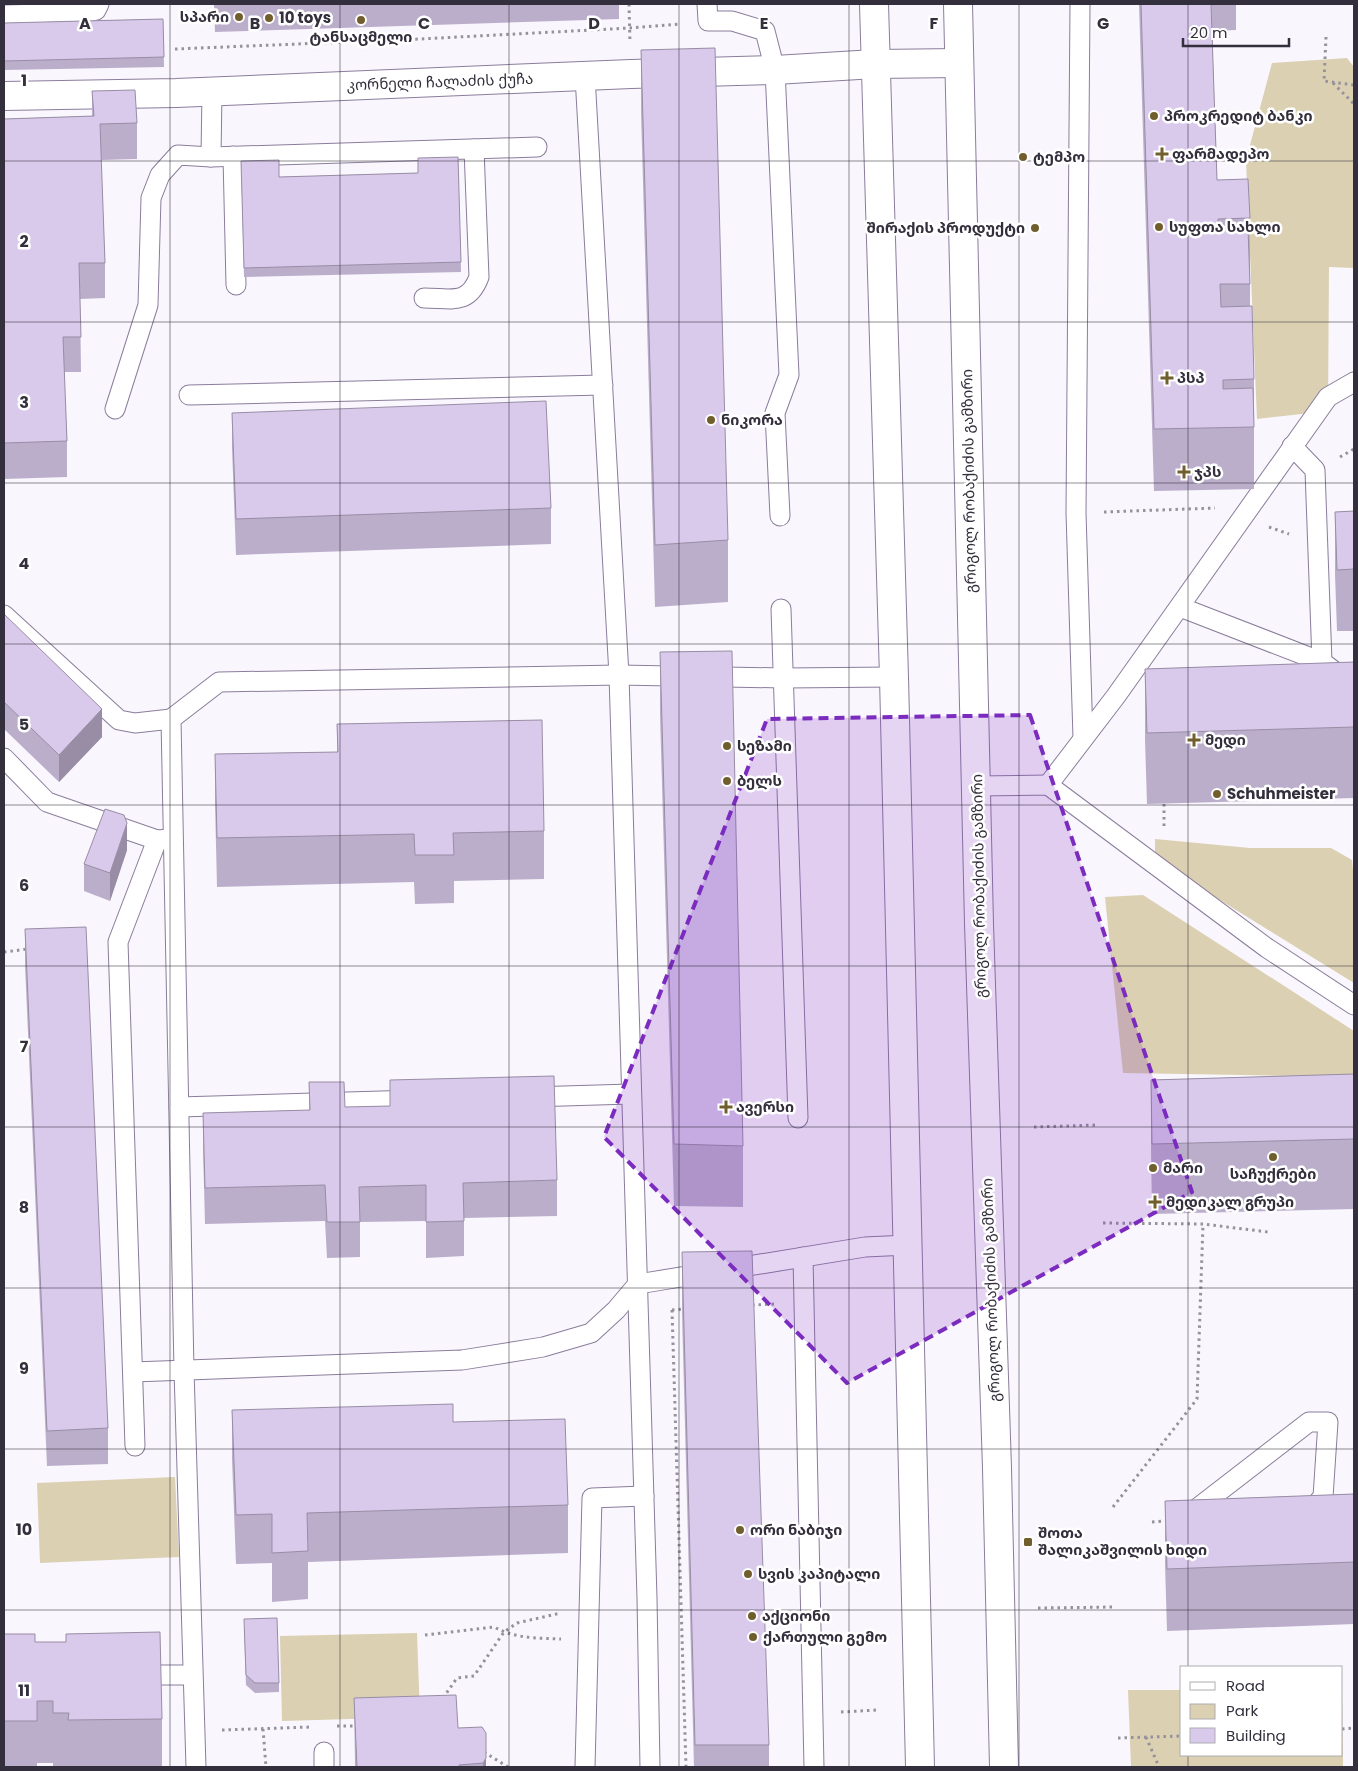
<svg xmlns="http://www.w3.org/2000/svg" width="1358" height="1771" viewBox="0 0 1358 1771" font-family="Poppins,'Noto Sans Georgian',sans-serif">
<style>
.green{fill:#dbd0b2}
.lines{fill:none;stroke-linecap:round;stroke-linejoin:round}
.service-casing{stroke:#8a7d9b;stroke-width:21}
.minor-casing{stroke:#8a7d9b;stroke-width:30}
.primary-casing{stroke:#8a7d9b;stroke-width:30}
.path{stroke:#96929c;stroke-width:3;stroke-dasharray:2.5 4;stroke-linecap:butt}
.service{stroke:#fff;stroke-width:19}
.minor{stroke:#fff;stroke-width:28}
.primary{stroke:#fff;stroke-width:28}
.wall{fill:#bbaecb}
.shaded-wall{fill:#988da5}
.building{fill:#d9caec;stroke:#988da5}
.marked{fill:#7b2cbf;fill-opacity:0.2;stroke:#7b2cbf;stroke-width:4;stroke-dasharray:10 6;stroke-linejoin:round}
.grid{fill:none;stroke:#342f3c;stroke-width:1;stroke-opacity:0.55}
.poi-dot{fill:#705e2d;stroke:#fff;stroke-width:2}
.labels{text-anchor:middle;stroke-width:5;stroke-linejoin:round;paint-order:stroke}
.poi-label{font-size:15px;font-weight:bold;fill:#342f3c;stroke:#fff;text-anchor:start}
.street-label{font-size:15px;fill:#342f3c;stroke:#fff}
.grid-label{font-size:16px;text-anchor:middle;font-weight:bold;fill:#342f3c;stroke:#fff;stroke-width:5;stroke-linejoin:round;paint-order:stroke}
</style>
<rect width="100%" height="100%" fill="#f9f6fd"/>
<!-- green -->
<g class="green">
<polygon points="1347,58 1354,67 1354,268 1329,267 1328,411 1257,419 1246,160 1272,63"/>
<polygon points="1155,839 1250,848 1331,848 1352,860 1354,881 1354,983 1155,860"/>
<polygon points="1143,895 1354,1031 1354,1077 1123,1073 1105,897"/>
<polygon points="175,1477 179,1557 40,1563 37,1483"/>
<polygon points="417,1633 420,1717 282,1721 280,1636"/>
<polygon points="1128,1690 1182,1690 1182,1755 1342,1755 1343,1690 1343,1767 1131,1767"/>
</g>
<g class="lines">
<!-- service casing -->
<g class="service-casing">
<g id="service">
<polyline points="707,4 708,21 732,21 765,31 775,70 789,375 775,413 780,516"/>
<polyline points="1080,4 1076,513 1083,738"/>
<polyline points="4,15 85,13 96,10 99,4"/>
<polyline points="585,76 619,675 647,1598 650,1767"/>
<polyline points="233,156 236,285"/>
<polyline points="211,157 537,147"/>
<path d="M424 298C451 298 468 306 479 277L474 149"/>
<polyline points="189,395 603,385"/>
<polyline points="115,409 148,305 151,198 160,175 178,155 211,157 212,91"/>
<polyline points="1292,446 1315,470 1322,662"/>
<polyline points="1180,607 1322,662 1354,686"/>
<polyline points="781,609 798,1118"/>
<polyline points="4,615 119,720 135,723 171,719"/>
<polyline points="4,758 47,802 157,840 170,839"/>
<polyline points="1048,785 1116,696 1328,397 1354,382"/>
<polyline points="976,786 1048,785 1267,948 1354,1005"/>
<polyline points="530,1097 631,1094"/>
<polyline points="179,1107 415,1100"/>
<polyline points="803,1257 814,1767"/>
<polyline points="133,1372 462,1360 543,1347 591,1333 616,1310 638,1284 865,1247 908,1245"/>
<polygon points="1309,1422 1328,1422 1323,1497 1293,1529 1195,1529 1195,1510"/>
<polyline points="135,1446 118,942 157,840"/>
<polyline points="136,1675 192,1675"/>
<polyline points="324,1752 324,1767"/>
<polyline points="196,1767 184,1370 171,719 219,682 619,675 783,678 894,677"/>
<polyline points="585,1767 592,1498 644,1496"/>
</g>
</g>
<!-- minor casing -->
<g class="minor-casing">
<polyline id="minor" points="4,96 176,93 631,74 775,70 875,64 959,63"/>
</g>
<!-- primary casing -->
<g class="primary-casing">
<g id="primary">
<polyline points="874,4 894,677 920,1767"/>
<polyline points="958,4 979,924 997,1468 1004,1767"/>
</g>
</g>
<!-- path -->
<g class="path">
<polyline points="629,4 630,43"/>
<polyline points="1326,37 1324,81 1354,85"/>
<polyline points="175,49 420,39 630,28 680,24"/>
<polyline points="1333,83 1354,104"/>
<polyline points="1340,457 1354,449"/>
<polyline points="1104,512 1215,508"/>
<polyline points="1269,527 1289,534"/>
<polyline points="1164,826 1164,804"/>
<polyline points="4,952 28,949"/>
<polyline points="1034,1127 1097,1125"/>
<polyline points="1103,1223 1203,1224 1268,1232"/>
<polyline points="752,1305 776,1304"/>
<polyline points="672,1310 686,1767"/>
<polyline points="672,1310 686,1309"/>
<polyline points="1113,1507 1197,1399 1203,1224"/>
<polyline points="1152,1522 1166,1521"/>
<polyline points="1038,1608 1115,1607"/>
<path d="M425 1635 494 1627C516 1639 538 1638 561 1639"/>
<polyline points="443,1698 457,1678 474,1676 504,1632 517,1623 561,1613"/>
<polyline points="841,1712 877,1710"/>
<polyline points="337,1726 358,1726"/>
<polyline points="263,1729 266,1767"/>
<polyline points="1342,1729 1354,1728"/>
<polyline points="222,1730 311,1727"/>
<polyline points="1146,1737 1159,1767"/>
<polyline points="1118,1738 1182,1736"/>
<polyline points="484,1752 508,1767"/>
</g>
<!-- service -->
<use href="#service" class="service"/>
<!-- minor -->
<use href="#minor" class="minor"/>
<!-- primary -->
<use href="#primary" class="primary"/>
</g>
<!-- wall -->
<g class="wall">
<polygon points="214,4 619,4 619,19 215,32"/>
<polygon points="1139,4 1236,4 1236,30 1212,31 1217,180 1250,218 1250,306 1254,379 1254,489 1154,491"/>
<polygon points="163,19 164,67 4,70 4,23"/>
<polygon points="641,50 728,540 728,602 655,607 641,112"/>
<polygon points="92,91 137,123 137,159 101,160 105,263 105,298 80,299 81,372 64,372 67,441 67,477 4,479 4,119 92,116"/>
<polygon points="458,157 461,272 244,277 241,161 279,177 418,173"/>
<polygon points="232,413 551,508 551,544 236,555 232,448"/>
<polygon points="1354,511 1354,631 1337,631 1335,574 1335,512"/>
<polygon points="4,614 102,737 59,782 4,729"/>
<polygon points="660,652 743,1146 743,1207 674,1206 660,714"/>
<polygon points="1354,662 1354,798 1147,804 1145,739 1145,669"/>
<polygon points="337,724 544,831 544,879 454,881 454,903 415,904 414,882 217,887 215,803 215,754 337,752"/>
<polygon points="127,850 110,901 84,891 84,864"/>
<polygon points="25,929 108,1428 108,1464 47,1466 25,965"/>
<polygon points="1354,1074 1354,1209 1152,1214 1151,1150 1151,1080"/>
<polygon points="390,1080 557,1180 557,1216 464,1218 464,1256 426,1258 426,1221 360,1222 360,1257 327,1258 325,1221 205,1224 203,1148 203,1113 309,1110 309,1082 345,1107 390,1106"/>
<polygon points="682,1252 769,1745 769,1767 694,1767 682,1314"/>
<polygon points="232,1410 453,1422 568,1505 568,1553 308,1562 308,1599 272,1602 272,1563 236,1564 232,1459"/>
<polygon points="1354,1494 1354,1624 1167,1631 1165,1563 1165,1501"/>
<polygon points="244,1628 279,1683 279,1692 255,1693 246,1685"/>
<polygon points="4,1634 35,1642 162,1719 162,1767 53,1767 53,1763 37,1763 37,1767 4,1767"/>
<polygon points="354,1698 458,1728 486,1767 355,1767"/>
</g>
<!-- shaded-wall -->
<g class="shaded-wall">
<polygon points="102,709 102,737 59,782 59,755"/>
<polygon points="127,823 127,850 110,901 110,873"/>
<polygon points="486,1758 486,1767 483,1767 483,1763"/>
</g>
<!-- building -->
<g class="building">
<polygon points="1141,4 1211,4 1217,180 1248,179 1250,218 1218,219 1218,229 1248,229 1250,284 1220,284 1221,307 1252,306 1254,379 1223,380 1223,389 1253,388 1254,427 1154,429"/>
<polygon points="163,19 164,57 4,61 4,23"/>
<polygon points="715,48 728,540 655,545 641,50"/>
<polygon points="135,90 137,123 100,124 105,263 79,263 81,337 63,337 67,441 4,443 4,119 94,116 92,91"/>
<polygon points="458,157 461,262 244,268 241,161 279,160 279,177 418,173 418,158"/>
<polygon points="546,401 551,508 236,519 232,413"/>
<polygon points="1354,511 1354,569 1337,570 1335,512"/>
<polygon points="4,614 102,709 59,755 4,702"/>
<polygon points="732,651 743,1146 674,1144 660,652"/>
<polygon points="1354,662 1354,727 1147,733 1145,669"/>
<polygon points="542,720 544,831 453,833 454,855 415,855 414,834 217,838 215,754 338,752 337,724"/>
<polygon points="105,809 124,815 127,823 110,873 84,864"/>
<polygon points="86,927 108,1428 47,1431 25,929"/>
<polygon points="1354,1074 1354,1139 1152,1144 1151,1080"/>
<polygon points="554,1076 557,1180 463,1183 464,1221 426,1222 426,1185 359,1187 360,1222 327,1222 325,1185 205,1188 203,1113 310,1110 309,1082 344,1082 345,1107 390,1106 390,1080"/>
<polygon points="752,1251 769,1745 695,1745 682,1252"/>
<polygon points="453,1404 453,1422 565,1419 568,1505 307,1513 308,1551 272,1553 272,1514 236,1515 232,1410"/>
<polygon points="1354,1494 1354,1562 1167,1569 1165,1501"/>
<polygon points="277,1618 279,1683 255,1683 246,1675 244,1619"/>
<polygon points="160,1632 162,1719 68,1720 69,1713 53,1713 53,1701 37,1701 37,1721 4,1721 4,1634 35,1634 35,1642 66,1642 66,1634"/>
<polygon points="456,1695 458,1728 482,1727 486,1733 486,1758 483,1763 459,1765 459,1767 357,1767 354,1698"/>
</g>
<!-- marked area -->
<path class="marked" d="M1030 715 1192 1192 847 1383 604 1137 767 719Z"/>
<!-- grid -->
<path class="grid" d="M170 4V1767M340 4V1767M509 4V1767M679 4V1767M849 4V1767M1019 4V1767M1188 4V1667M4 161H1354M4 322H1354M4 483H1354M4 644H1354M4 805H1354M4 966H1354M4 1127H1354M4 1288H1354M4 1449H1354M4 1610H1354M1188 1755V1767"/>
<!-- markers -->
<g class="poi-dot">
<circle cx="239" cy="17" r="5"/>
<circle cx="269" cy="18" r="5"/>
<circle cx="361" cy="20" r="5"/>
<circle cx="1154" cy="116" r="5"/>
<path d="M1159.5 146.5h5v5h5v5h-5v5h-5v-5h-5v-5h5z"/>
<circle cx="1023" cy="157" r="5"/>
<circle cx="1159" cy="227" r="5"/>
<circle cx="1035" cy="228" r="5"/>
<path d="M1164.5 370.5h5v5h5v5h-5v5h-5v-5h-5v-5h5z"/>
<circle cx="711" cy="420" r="5"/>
<path d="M1181.5 464.5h5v5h5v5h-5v5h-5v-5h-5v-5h5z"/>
<path d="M1191.5 732.5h5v5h5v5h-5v5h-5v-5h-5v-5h5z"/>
<circle cx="727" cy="746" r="5"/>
<circle cx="727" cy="781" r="5"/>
<circle cx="1217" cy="794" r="5"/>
<path d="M723.5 1099.5h5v5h5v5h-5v5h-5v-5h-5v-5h5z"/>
<circle cx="1273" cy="1157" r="5"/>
<circle cx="1153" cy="1168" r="5"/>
<path d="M1152.5 1194.5h5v5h5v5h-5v5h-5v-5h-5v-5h5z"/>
<circle cx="740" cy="1530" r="5"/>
<rect x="1023" y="1537" width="10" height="10" rx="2.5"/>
<circle cx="748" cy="1574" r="5"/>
<circle cx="752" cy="1616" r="5"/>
<circle cx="753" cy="1637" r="5"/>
</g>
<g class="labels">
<!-- poi labels -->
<g class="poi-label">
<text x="229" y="22" text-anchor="end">სპარი</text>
<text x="279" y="23">10 toys</text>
<text x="361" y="42" text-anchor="middle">ტანსაცმელი</text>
<text x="1164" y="121">პროკრედიტ ბანკი</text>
<text x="1172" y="159">ფარმადეპო</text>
<text x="1033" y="162">ტემპო</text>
<text x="1169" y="232">სუფთა სახლი</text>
<text x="1025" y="233" text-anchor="end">შირაქის პროდუქტი</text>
<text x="1177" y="383">პსპ</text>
<text x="721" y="425">ნიკორა</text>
<text x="1194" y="477">ჯპს</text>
<text x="1205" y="745">მედი</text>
<text x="737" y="751">სეზამი</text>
<text x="737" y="786">ბელს</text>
<text x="1227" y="799">Schuhmeister</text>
<text x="736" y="1112">ავერსი</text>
<text x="1163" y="1173">მარი</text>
<text x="1273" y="1179" text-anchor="middle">საჩუქრები</text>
<text x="1166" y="1207">მედიკალ გრუპი</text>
<text x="750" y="1535">ორი ნაბიჯი</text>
<text x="1038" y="1538">შოთა<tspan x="1038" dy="17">შალიკაშვილის ხიდი</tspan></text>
<text x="758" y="1579">სვის კაპიტალი</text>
<text x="762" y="1621">აქციონი</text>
<text x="763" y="1642">ქართული გემო</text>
</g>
<!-- street labels -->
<g class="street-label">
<text transform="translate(440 82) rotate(-2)" y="5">კორნელი ჩალაძის ქუჩა</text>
<text transform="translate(969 481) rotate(-91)" y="5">გრიგოლ რობაქიძის გამზირი</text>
<text transform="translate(979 886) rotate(-91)" y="5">გრიგოლ რობაქიძის გამზირი</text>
<text transform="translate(991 1290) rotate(-92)" y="5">გრიგოლ რობაქიძის გამზირი</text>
</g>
</g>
<g class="grid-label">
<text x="85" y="29">A</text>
<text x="255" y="29">B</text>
<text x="424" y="29">C</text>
<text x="594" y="29">D</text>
<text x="764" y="29">E</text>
<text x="934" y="29">F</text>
<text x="1103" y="29">G</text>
<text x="24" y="86">1</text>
<text x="24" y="247">2</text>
<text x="24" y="408">3</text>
<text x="24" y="569">4</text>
<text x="24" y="730">5</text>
<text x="24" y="891">6</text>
<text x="24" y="1052">7</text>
<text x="24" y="1213">8</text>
<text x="24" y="1374">9</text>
<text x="24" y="1535">10</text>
<text x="24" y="1696">11</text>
</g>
<!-- border -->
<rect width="1358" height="1771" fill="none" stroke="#342f3c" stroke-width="10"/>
<!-- legend -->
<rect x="1180" y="1666" width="162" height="90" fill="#ffffff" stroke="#aeacb1"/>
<rect x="1190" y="1682" width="25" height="8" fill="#ffffff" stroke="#aeacb1"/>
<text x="1226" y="1691" font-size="15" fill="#342f3c">Road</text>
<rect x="1190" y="1704" width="25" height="15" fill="#dbd0b2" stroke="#aeacb1"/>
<text x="1226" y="1716" font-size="15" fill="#342f3c">Park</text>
<rect x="1190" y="1728" width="25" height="15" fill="#d9caec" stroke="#aeacb1"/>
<text x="1226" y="1741" font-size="15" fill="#342f3c">Building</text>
<!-- scale -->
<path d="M1183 38v8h106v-8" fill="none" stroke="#342f3c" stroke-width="2.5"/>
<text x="1190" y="38" font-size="15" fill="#342f3c" stroke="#ffffff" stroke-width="4" paint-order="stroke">20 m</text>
</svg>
